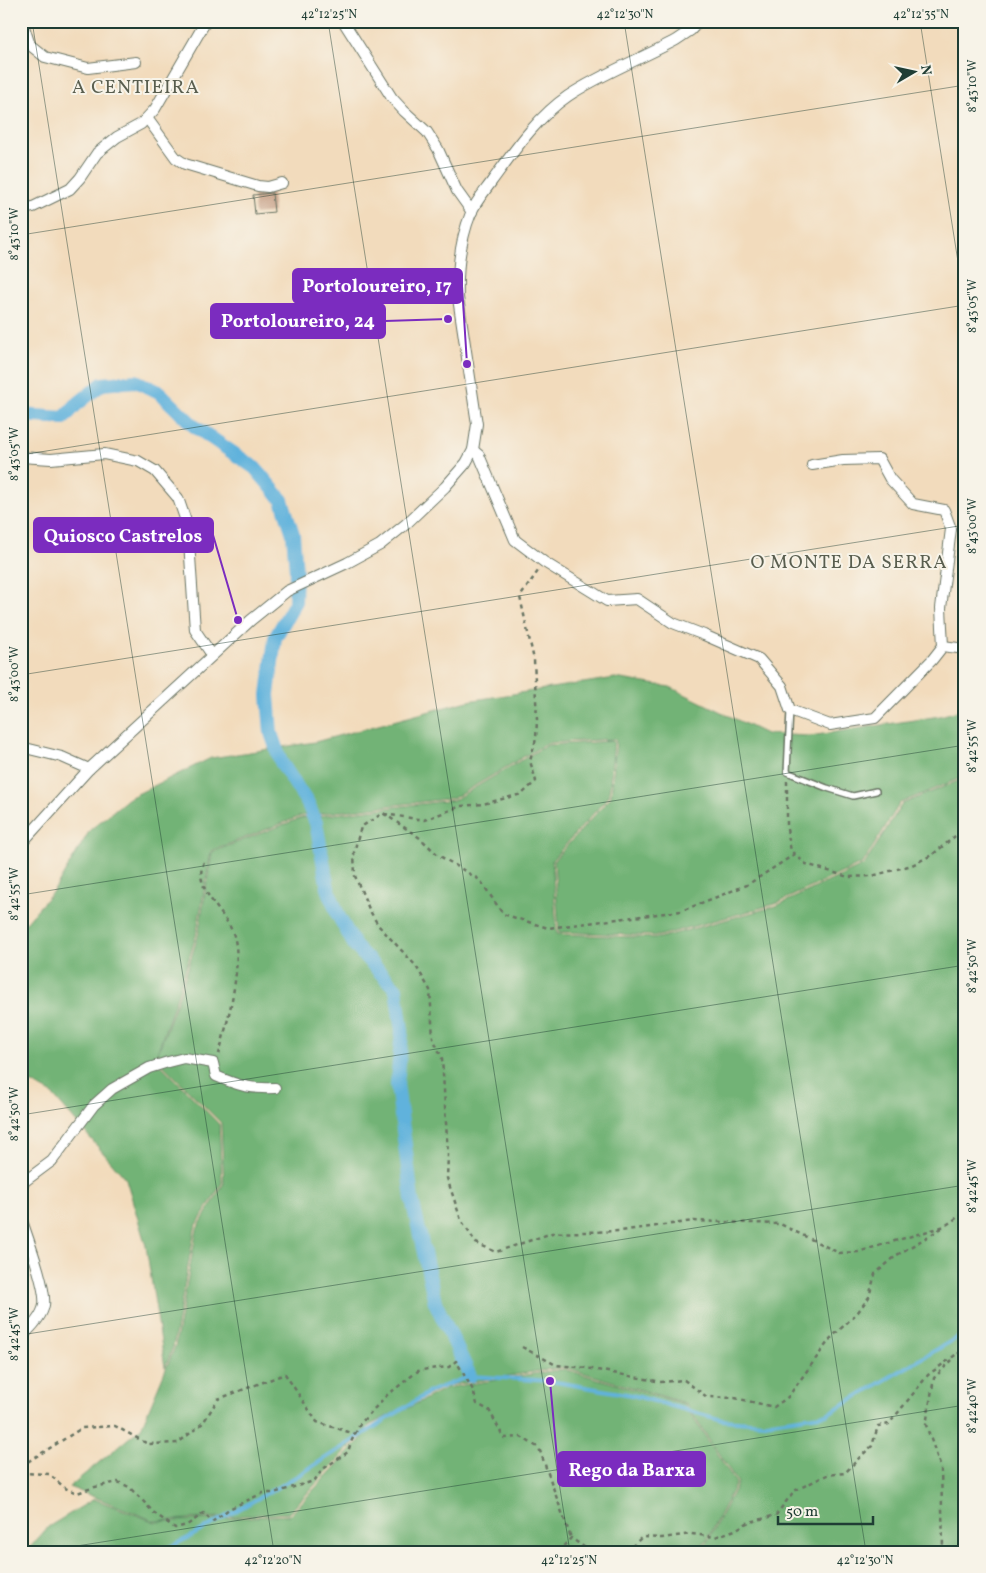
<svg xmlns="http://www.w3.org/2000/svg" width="986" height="1573" viewBox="0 0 986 1573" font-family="Vollkorn,serif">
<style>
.forest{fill:#72b376;stroke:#487855}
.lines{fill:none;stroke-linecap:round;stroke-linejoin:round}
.stream{stroke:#61b2dc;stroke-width:4}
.canal{stroke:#61b2dc;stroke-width:14}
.building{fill:#c49b81}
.service-casing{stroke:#697464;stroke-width:8}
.minor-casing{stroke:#697464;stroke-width:12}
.path{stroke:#697464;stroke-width:2.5;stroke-dasharray:4 4;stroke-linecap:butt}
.service{stroke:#fff;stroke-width:5}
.minor{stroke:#fff;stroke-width:10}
.ticks{fill:none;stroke:#1f3d34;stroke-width:1;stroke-opacity:0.45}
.labels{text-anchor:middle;stroke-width:4;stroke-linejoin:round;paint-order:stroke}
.neighbourhood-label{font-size:19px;letter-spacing:1px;fill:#595e4f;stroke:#f7f3e8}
.leader{fill:none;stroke:#7b2cbf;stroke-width:2}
.callout-dot{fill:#7b2cbf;stroke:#f7f3e8;stroke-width:2}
.callout{fill:#7b2cbf;stroke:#7b2cbf;stroke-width:2}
.callout-label{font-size:19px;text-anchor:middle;font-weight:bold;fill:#fff}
.neatline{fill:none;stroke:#1f3d34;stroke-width:2}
.ticks-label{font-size:12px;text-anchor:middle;fill:#1f3d34}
</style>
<rect width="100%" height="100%" fill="#f7f3e8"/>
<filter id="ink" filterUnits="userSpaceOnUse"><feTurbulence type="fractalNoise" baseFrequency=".02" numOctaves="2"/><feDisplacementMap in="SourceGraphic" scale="10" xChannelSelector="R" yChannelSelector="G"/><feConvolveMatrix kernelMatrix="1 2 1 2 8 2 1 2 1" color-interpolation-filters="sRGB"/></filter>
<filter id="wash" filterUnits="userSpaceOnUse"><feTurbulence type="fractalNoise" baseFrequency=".0096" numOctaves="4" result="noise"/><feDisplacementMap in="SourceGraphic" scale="20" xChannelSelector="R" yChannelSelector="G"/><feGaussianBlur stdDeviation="1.12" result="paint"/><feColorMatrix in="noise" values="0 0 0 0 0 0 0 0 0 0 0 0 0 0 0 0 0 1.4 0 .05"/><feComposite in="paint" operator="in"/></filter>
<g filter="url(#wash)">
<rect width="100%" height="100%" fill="#f2dbbc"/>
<!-- forest -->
<g class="forest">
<polygon points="615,678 670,687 766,734 810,736 940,716 965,709 965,776 900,803 863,863 775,904 659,936 559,932 554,860 611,797 616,741 614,739 547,743 454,798 301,816 211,851 196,936 178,993 155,1059 219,1124 222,1183 195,1228 173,1347 165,1367 146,1246 126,1179 51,1093 21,1077 21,928 55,889 90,830 129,798 211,758 315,742 468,701"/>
<polygon points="614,741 609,796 552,860 557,934 659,938 776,906 864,865 902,804 965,778 965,1552 696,1552 707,1542 738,1483 685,1403 564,1367 446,1386 370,1425 289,1513 155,1521 69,1487 141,1428 175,1347 197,1229 224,1183 221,1123 156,1058 180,993 198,936 212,852 301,818 454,800 547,745"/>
<polygon points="564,1369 684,1404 736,1483 706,1541 693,1552 26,1552 48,1527 94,1499 155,1522 290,1515 372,1427 446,1388"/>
</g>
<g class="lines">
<!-- stream -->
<polyline class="stream" points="159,1552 188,1538 299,1475 431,1391 470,1376 550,1381 632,1395 722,1420 764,1423 827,1414 965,1333"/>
<!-- canal -->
<polyline class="canal" points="21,415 64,418 76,405 102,384 136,381 159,392 194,426 255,468 282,500 293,534 296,571 295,603 275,638 268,695 271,733 281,762 308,804 316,823 328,888 338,915 355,946 396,989 402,1031 397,1084 412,1199 435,1302 470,1376"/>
</g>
<g id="blocks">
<!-- building -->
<polygon class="building" points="272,193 274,212 255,214 253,195"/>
</g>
</g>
<g filter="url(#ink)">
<use href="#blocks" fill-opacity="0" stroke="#697464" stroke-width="1"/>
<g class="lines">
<!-- service casing -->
<g class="service-casing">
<polyline id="service" points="790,710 787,772 827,788 853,796 876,791"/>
</g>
<!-- minor casing -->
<g class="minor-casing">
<g id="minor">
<polyline points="22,21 30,45 45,57 88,68 136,62"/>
<polyline points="343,21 392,98 404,111 427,132 438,149 457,191 472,212"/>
<polyline points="147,118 176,158 185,164 258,186 268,187 282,183"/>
<polyline points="21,210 33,207 70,189 80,178 97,153 117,137 141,124 155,109 206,21"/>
<polyline points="473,450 479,455 515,540 544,562 607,601 637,599 673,623 704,635 759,659 782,686 790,710 830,725 875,718 932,660 943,646 965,649"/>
<polyline points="21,457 51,459 104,454 138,461 155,471 178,498 188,527 195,630 212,655"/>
<polyline points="812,465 843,460 879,459 890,479 913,504 944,510 951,529 941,608 943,646"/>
<polyline points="21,747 62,757 89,769"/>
<path d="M21 844 89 769 251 620 287 591 347 563 380 545 406 524 445 487 466 463 473 450 477 424 458 298C457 269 460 240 471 213 476 201 485 191 492 181 514 151 537 117 568 96 601 74 641 59 676 40L691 30 699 21"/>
<path d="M21 1184 52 1161 94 1105 112 1089 149 1068 168 1062 184 1058 213 1063 216 1076C239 1086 250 1089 275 1088"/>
<path d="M21 1218C27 1236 47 1289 44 1305 42 1317 30 1329 21 1337"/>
</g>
</g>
<!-- path -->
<g class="path">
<polyline points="787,781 787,829 791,851 806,864 848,877 872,876 912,865 932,855 965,828"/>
<polyline points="384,814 424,820 461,806 483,804 522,794 536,781 530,761 536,739 537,720 534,660 520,597 538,571"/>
<polyline points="795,854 747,885 681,911 548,928 503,914 480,880 438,855 420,838 383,813 361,827 354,852 355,876 369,909 378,925 416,966 430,990 433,1038 442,1058 448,1155 447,1178 461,1220 476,1243 496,1252 552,1233 620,1231 694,1221 780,1224 839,1253 858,1252 945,1226 965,1212"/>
<path d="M204 862C191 889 227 912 234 936 243 967 227 1023 219 1054"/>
<polyline points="522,1347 556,1365 587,1368 661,1382 684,1380 707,1397 735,1398 774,1407 788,1397 830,1339 858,1312 869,1297 875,1274 897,1255 942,1228"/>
<polyline points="958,1354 965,1347"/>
<polyline points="21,1466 82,1428 115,1426 148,1444 178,1443 203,1423 218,1399 285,1374 317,1422 355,1434"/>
<polyline points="21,1473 49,1474 65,1488 77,1493 95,1487 118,1482 129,1487 143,1501 153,1512 175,1528 187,1525 204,1513 212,1522 229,1509 263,1493 274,1493 314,1481 323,1469 348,1452 351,1442 360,1424 386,1396 418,1371 428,1369 449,1367 456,1361 473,1390 477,1404 489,1410 504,1438 521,1437 539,1448 571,1538"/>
<polyline points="558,1552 571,1538 591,1552"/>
<polyline points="626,1552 642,1537 662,1538 691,1534 715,1537 735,1530 747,1523 776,1515 794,1491 827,1475 845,1473 860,1457 872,1446 878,1426 889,1424 928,1375 958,1353"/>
<polyline points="940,1552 943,1547 941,1468 926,1425 934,1378 952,1360"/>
</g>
<!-- service -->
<use href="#service" class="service"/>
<!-- minor -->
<use href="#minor" class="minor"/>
</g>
</g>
<!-- ticks -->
<path class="ticks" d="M32 21 274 1552M328 21 570 1552M624 21 866 1552M920 21 965 306M21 235 965 85M21 455 965 305M21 675 965 525M21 895 965 745M21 1115 965 965M21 1335 965 1185M39 1552 965 1405"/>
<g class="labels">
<!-- neighbourhood labels -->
<g class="neighbourhood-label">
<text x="136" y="93">A CENTIEIRA</text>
<text x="849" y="568">O MONTE DA SERRA</text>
</g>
</g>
<!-- callouts -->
<path class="leader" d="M467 364L462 286M448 319L385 321M238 620L213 535M550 1381L558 1469"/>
<g class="callout-dot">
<circle cx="467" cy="364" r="5"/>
<circle cx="448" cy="319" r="5"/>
<circle cx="238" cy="620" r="5"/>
<circle cx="550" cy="1381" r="5"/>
</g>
<g class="callout">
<rect x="293" y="269" width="169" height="34" rx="5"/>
<rect x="211" y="304" width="174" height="34" rx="5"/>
<rect x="34" y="518" width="179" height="34" rx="5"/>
<rect x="558" y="1452" width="147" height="34" rx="5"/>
</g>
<g class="callout-label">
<text x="377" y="292">Portoloureiro, 17</text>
<text x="298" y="327">Portoloureiro, 24</text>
<text x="123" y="542">Quiosco Castrelos</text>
<text x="632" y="1476">Rego da Barxa</text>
</g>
<!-- margin -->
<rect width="986" height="1573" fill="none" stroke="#f7f3e8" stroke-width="55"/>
<!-- north arrow -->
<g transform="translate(914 72) rotate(81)" stroke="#f7f3e8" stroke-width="4" paint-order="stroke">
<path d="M0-4L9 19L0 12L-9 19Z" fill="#1f3d34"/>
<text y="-8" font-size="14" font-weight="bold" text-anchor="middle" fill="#1f3d34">N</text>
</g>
<!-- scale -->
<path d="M778 1516v8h95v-8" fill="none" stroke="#1f3d34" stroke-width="2.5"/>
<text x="786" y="1516" font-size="15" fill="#1f3d34" stroke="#f7f3e8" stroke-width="4" paint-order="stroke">50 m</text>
<rect x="28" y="28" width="930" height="1518" class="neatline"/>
<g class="ticks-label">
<text x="329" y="18">42°12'25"N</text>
<text x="625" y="18">42°12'30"N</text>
<text x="921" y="18">42°12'35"N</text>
<text transform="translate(972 86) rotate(-90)" y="4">8°43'10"W</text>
<text transform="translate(14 234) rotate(-90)" y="4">8°43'10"W</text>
<text transform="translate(972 306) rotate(-90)" y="4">8°43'05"W</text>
<text transform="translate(14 454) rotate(-90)" y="4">8°43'05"W</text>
<text transform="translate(972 526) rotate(-90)" y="4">8°43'00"W</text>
<text transform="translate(14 674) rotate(-90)" y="4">8°43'00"W</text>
<text transform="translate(972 746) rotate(-90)" y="4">8°42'55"W</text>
<text transform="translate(14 894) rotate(-90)" y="4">8°42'55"W</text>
<text transform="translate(972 966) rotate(-90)" y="4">8°42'50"W</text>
<text transform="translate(14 1114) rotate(-90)" y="4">8°42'50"W</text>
<text transform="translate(972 1186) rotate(-90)" y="4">8°42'45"W</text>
<text transform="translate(14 1334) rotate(-90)" y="4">8°42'45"W</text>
<text transform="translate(972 1406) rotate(-90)" y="4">8°42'40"W</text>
<text x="273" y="1564">42°12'20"N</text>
<text x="569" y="1564">42°12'25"N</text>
<text x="865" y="1564">42°12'30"N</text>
</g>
</svg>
